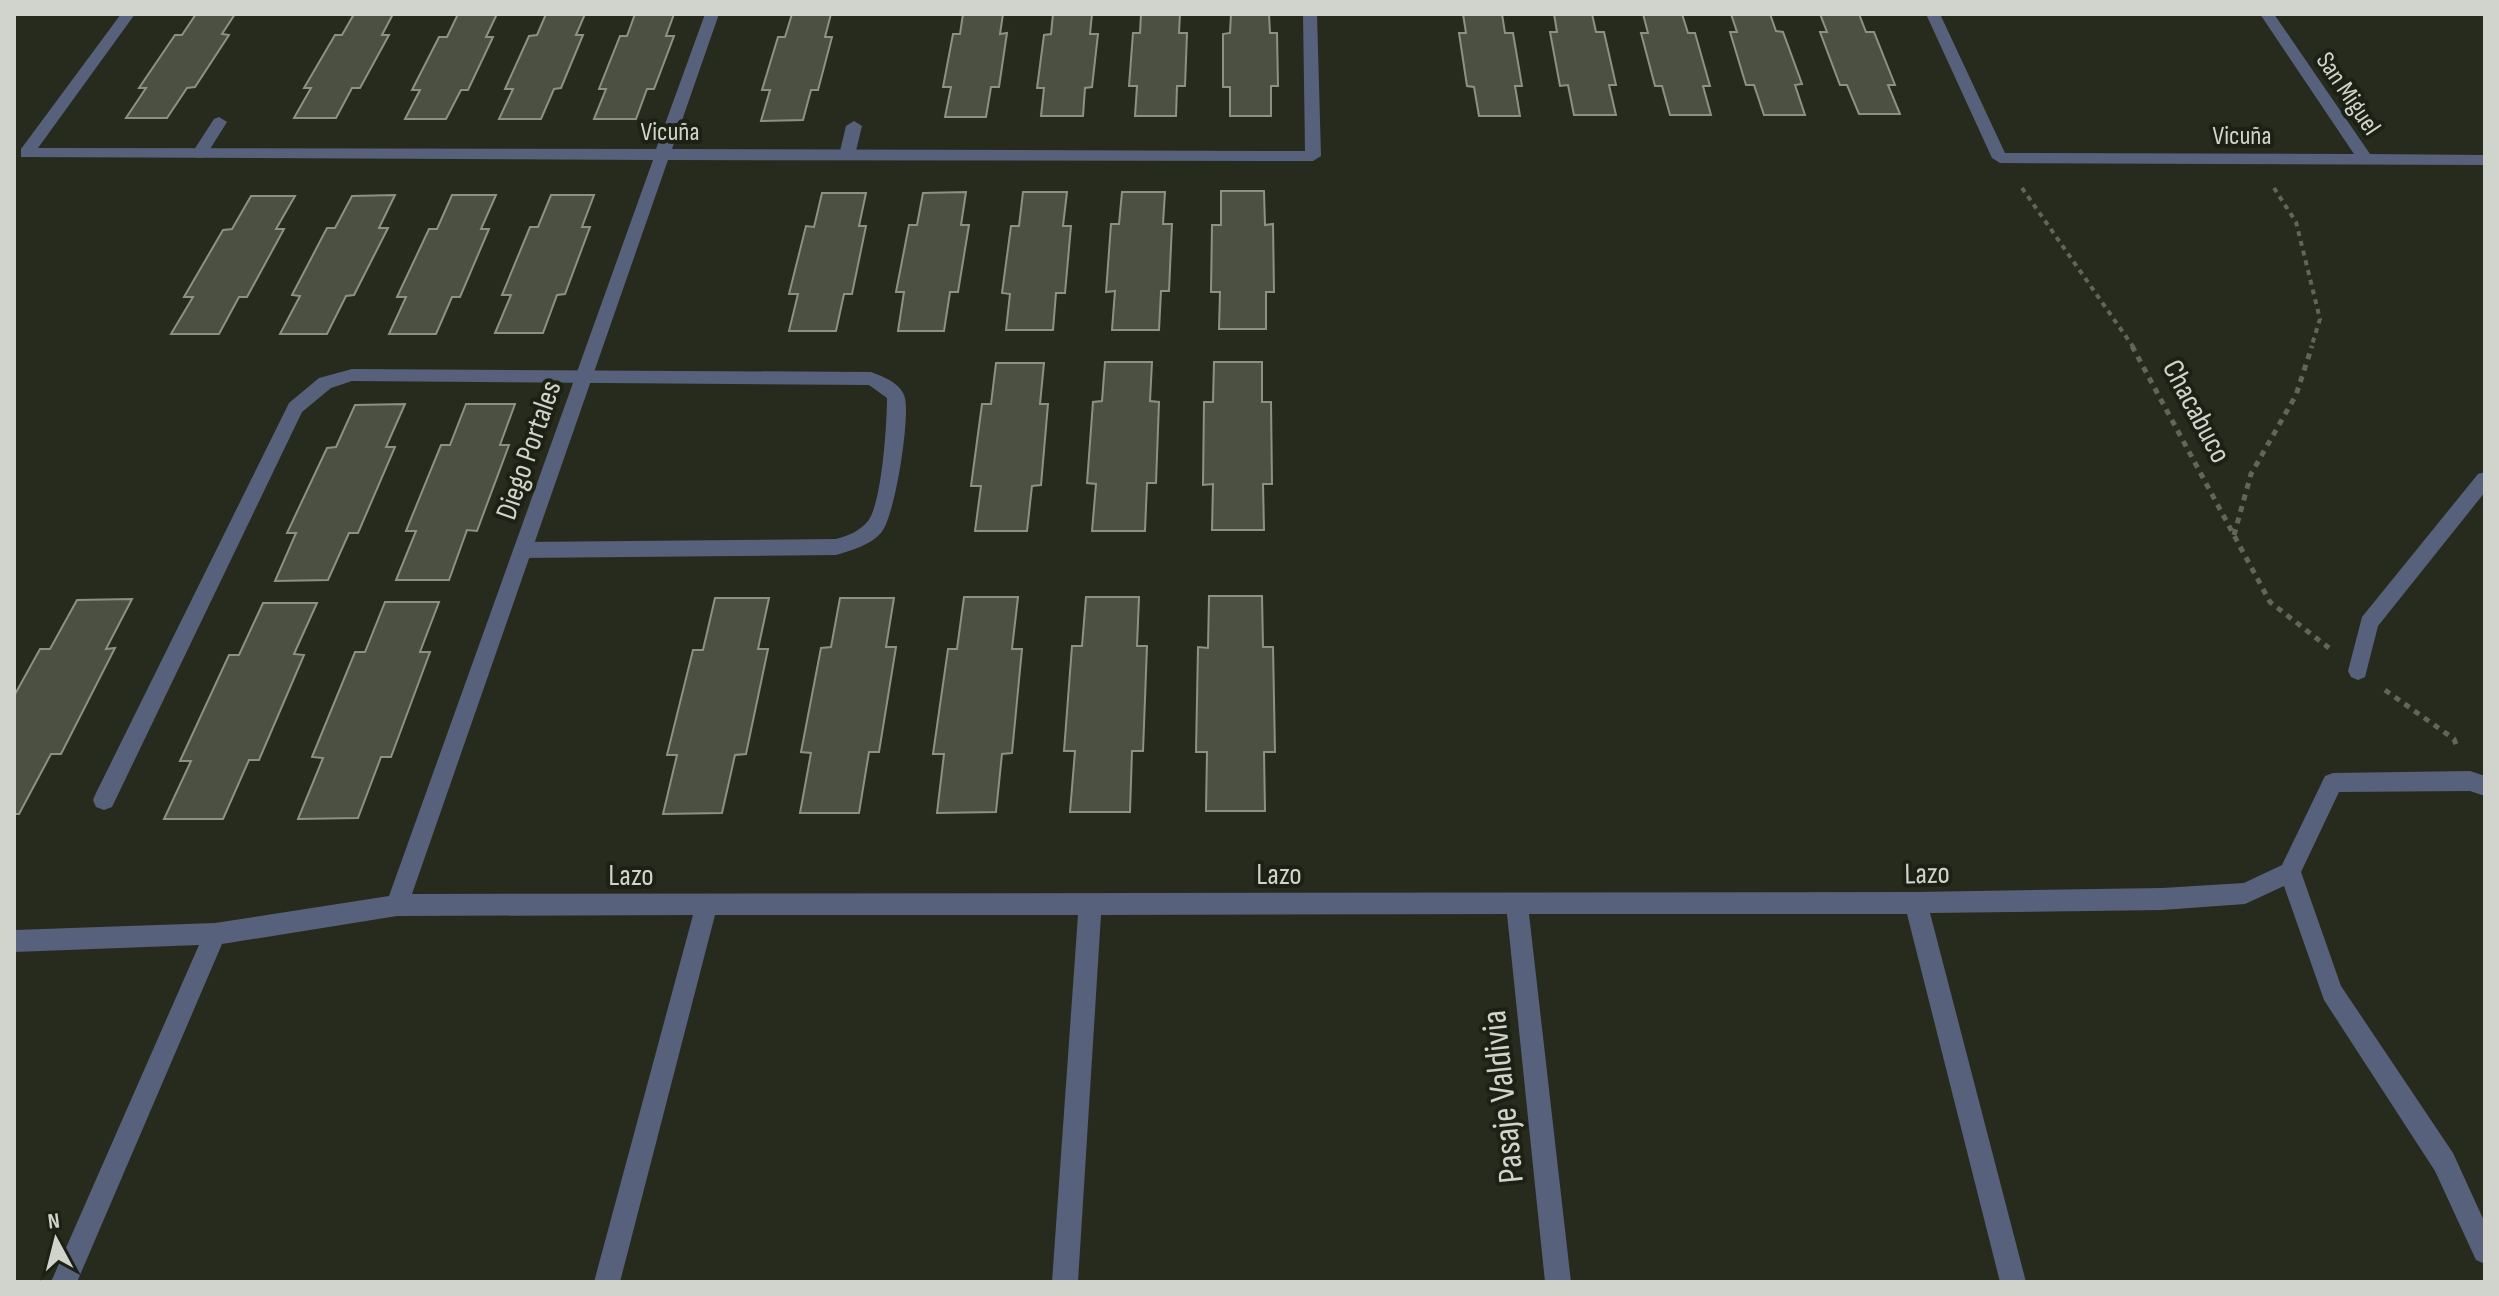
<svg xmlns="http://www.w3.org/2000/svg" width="2499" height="1296" viewBox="0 0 2499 1296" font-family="'Sofia Sans Condensed',sans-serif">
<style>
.building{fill:#4c5042;stroke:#8c9282;stroke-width:2}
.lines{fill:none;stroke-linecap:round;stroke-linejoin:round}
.path-far1{stroke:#62665a;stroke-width:4;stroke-dasharray:5 5;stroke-linecap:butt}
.path{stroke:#62665a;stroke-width:5;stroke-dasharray:6 6;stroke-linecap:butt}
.lane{fill:#57617b;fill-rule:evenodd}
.street{fill:#57617b;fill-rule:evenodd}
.labels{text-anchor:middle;stroke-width:8;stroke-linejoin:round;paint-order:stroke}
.far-street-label{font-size:26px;fill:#d1d4cc;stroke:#1d2114}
.street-label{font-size:30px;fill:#d1d4cc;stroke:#1d2114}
.near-street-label{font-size:36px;fill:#d1d4cc;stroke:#1d2114}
</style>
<rect width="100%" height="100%" fill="#272b1e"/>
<!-- building -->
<g class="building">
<polygon points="196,14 235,14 222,34 229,35 195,87 187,88 167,118 126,118 146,88 139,88 175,35 182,35"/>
<polygon points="354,14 393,14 382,35 389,35 360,88 352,88 336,118 294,118 311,88 304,88 335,35 342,35"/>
<polygon points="458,14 497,14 486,37 493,37 468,90 461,90 446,119 405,119 420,90 412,90 439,37 447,37"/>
<polygon points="546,14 585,14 576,35 583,35 561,88 554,89 541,119 499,119 513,89 505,89 529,36 537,35"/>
<polygon points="635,14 674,14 666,36 674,36 654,89 647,89 636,119 594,119 606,89 599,89 620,36 627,36"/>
<polygon points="792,14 831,14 825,37 832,37 818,90 811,90 803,120 761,121 770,90 762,90 778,37 785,37"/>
<polygon points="963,14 1003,14 1000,34 1007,33 999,87 991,87 986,117 945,117 951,87 943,87 953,34 960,34"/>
<polygon points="1053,14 1092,14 1090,34 1098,34 1092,87 1085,88 1083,116 1041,116 1044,88 1037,88 1044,35 1051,34"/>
<polygon points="1141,14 1180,14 1179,33 1187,33 1185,86 1177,86 1176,116 1135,116 1137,86 1129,86 1133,33 1140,33"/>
<polygon points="1231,14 1269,14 1270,33 1277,33 1278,86 1271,86 1271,116 1230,116 1230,87 1223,87 1223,34 1230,33"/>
<polygon points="1463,14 1502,14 1505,33 1513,33 1522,86 1515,86 1520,116 1479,116 1474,87 1467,86 1459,33 1466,33"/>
<polygon points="1554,14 1592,14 1596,32 1604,32 1616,85 1609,85 1616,115 1574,115 1568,85 1560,86 1550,32 1557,32"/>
<polygon points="1643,14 1682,14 1688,33 1695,33 1710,86 1703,86 1711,115 1670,115 1662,86 1655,86 1641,33 1648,33"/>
<polygon points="1731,14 1770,14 1776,31 1783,32 1802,84 1795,85 1805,115 1764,115 1754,85 1746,85 1730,32 1737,32"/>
<polygon points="1820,14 1859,14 1866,32 1874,32 1895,85 1888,85 1900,114 1859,114 1847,85 1840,85 1820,32 1827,32"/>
<polygon points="1221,191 1264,191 1265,225 1273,224 1274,292 1266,292 1266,329 1219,329 1220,292 1211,292 1212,225 1221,225"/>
<polygon points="966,192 961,225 969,225 958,292 950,292 944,331 898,331 904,292 896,292 909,225 917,225 923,193"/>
<polygon points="1023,192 1067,192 1063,226 1071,226 1065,293 1056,293 1053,330 1006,330 1010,294 1002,293 1011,226 1019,226"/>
<polygon points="1122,192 1165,192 1163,224 1172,224 1169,291 1161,291 1159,330 1112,330 1115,291 1106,292 1111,224 1119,224"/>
<polygon points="822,193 866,193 859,226 866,226 852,294 844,294 836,331 789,331 798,294 789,294 806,226 814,227"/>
<polygon points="395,195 379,228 388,228 354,295 346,296 327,334 280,334 300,296 292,295 327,228 335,228 352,196"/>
<polygon points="452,195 496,195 481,229 489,229 460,297 452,297 436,334 389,334 406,297 397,297 429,229 437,229"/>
<polygon points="551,195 594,195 582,227 590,227 565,294 557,295 543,333 495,333 511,295 502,295 530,227 538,227"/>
<polygon points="251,196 295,196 276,229 284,229 247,297 239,297 219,334 171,334 193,297 184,297 223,230 232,229"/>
<polygon points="1105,362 1152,362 1150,401 1159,402 1156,483 1147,483 1145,531 1092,531 1096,484 1087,483 1093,402 1102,401"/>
<polygon points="1214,362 1262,362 1262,402 1271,402 1272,484 1263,484 1264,530 1212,530 1213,484 1203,485 1204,402 1213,402"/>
<polygon points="996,363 1044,363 1040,404 1048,404 1041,485 1032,486 1027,531 975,531 981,486 971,486 982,404 991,404"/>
<polygon points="405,404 386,447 395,447 358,533 349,533 328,580 275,581 296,533 287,533 327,448 336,447 355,405"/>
<polygon points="466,404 515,404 500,445 509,445 477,531 467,530 449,580 396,580 416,531 406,531 441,445 450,445"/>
<polygon points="1209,596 1262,596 1263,647 1273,647 1275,752 1264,752 1265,811 1206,811 1207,752 1196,752 1198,647 1208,648"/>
<polygon points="964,597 1018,597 1012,649 1022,649 1012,753 1002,754 996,812 937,813 944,754 933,754 948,649 957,649"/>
<polygon points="1086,597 1139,597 1137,646 1147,646 1143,751 1132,751 1130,812 1070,812 1075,751 1064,751 1072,646 1082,646"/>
<polygon points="715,598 769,598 758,649 768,649 746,754 735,755 722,813 663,814 677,755 667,755 693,650 703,650"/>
<polygon points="840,598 894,598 886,647 896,647 879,752 869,752 859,813 800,813 811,753 801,752 821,648 831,647"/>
<polygon points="132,599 106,649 115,648 61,754 51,754 19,814 14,814 14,696 40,649 50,649 77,600"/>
<polygon points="385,602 439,602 420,652 430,652 391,757 381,757 358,818 298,819 323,758 312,757 355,652 365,652"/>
<polygon points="263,603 317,603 294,654 304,655 259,760 249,760 223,819 164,819 191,761 180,761 229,655 239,655"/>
</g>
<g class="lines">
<!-- path-far1 -->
<g class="path-far1">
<polyline points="2022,188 2134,348"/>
<polyline points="2274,188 2296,222 2320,319 2311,348"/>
</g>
<!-- path -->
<g class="path">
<polyline points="2132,346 2270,602 2329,648"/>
<polyline points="2234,535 2251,474 2296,395 2312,346"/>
<polyline points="2385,690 2454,739 2457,747"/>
</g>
<!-- lane -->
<g class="lane">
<polygon points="219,117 227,122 205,157 200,158 195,157 192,153 214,119"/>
<polygon points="854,121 862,126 855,155 847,160 839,155 846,126"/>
<path d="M352 369 871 372C884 377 901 383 905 398 910 419 895 517 881 533 869 546 852 550 836 555L523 558 513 550 523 542 836 539C848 536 860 531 868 521 882 503 887 423 887 398L869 385 352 381 331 388 302 412 112 807 104 810 96 807 93 800 96 793 289 403 319 378Z"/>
</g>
<!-- street -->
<g class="street">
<polygon points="121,14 135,14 38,148 656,149 705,14 719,14 672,149 1305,151 1303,14 1317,14 1321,156 1313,161 668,160 412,894 1916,892 2162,888 2244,883 2282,865 2325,776 2333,773 2470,771 2485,776 2485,796 2470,791 2339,792 2301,872 2341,986 2453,1153 2485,1223 2485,1264 2476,1260 2435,1171 2324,1000 2284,886 2245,904 2162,910 1930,913 2026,1282 2000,1282 1907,914 1529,914 1571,1282 1545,1282 1507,914 1101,915 1078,1282 1052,1282 1078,915 715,915 620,1282 594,1282 693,915 397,916 222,944 77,1282 51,1282 199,945 14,952 14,930 215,923 389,896 653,160 21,157 21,149"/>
<polygon points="1926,14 1940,14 2005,153 2354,154 2260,14 2274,14 2370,154 2485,155 2485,165 2000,163 1992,158"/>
<polygon points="2485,472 2485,492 2378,626 2365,677 2358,680 2351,677 2348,671 2362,617 2478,474"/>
</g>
</g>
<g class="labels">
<!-- far-street labels -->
<g class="far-street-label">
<text transform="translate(2349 93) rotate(56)" y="9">San Miguel</text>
<text x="670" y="140">Vicuña</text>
<text x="2242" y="144">Vicuña</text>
</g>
<!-- street labels -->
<g class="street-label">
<text transform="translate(2197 411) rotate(62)" y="10">Chacabuco</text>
<text transform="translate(528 450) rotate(-71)" y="10">Diego Portales</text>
<text transform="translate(1927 873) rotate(-1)" y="10">Lazo</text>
<text x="1279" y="884">Lazo</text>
<text x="631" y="885">Lazo</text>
</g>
<!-- near-street labels -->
<g class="near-street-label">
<text transform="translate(1501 1097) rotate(-96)" y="13">Pasaje Valdivia</text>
</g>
</g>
<!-- border -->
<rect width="2499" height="1296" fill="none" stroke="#d1d4cc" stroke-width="32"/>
<!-- north arrow -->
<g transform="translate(56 1240) rotate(353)" stroke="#1d2114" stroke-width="6" paint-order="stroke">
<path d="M0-6L14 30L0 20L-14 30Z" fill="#d1d4cc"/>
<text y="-12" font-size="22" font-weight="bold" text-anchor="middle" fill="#d1d4cc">N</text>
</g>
</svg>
